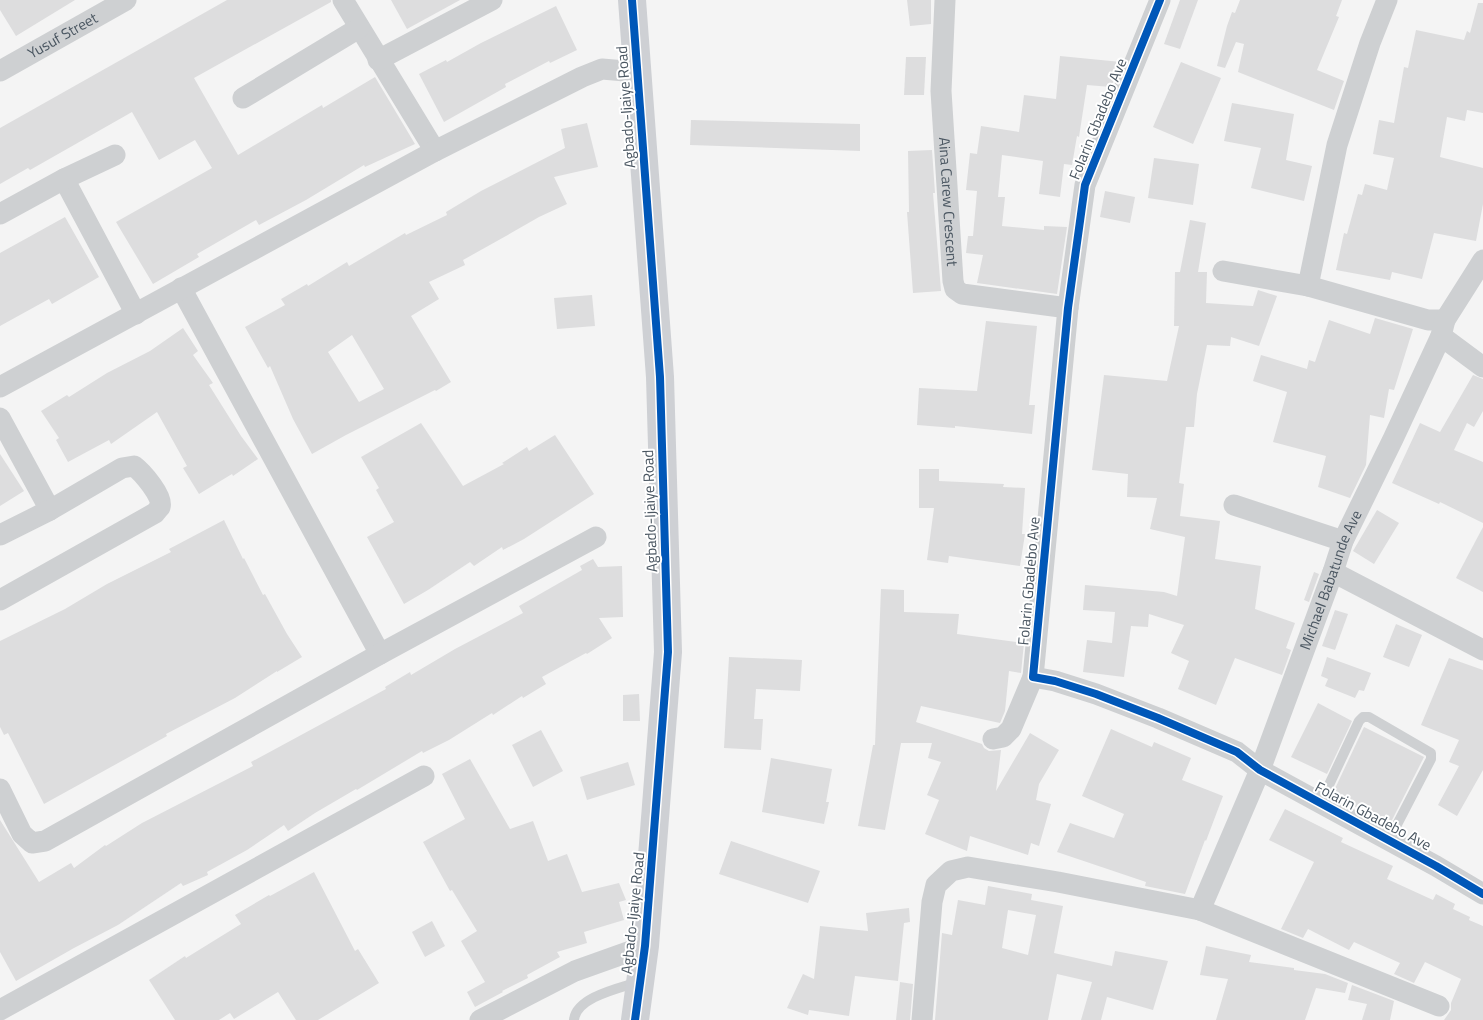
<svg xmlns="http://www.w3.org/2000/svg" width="1483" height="1020" viewBox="0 0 1483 1020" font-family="'Titillium Web',sans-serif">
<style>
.building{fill:#ddddde;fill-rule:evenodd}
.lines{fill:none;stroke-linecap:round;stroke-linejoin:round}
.lane{stroke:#ced0d2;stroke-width:10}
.street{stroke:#ced0d2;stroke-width:21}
.secondary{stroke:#ced0d4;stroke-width:28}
.cycleway-casing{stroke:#fff;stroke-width:11}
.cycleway{stroke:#0057b8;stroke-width:8}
.labels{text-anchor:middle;stroke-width:4;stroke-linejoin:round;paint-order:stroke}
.street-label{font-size:15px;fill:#4a5661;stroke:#fff}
</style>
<rect width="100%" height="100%" fill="#f4f4f4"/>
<!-- building -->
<g class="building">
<polygon points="0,0 75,0 16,36 0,10"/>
<polygon points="227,0 331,0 331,2 194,78 238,155 322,105 323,108 375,77 415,144 365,167 364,165 306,200 259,225 256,220 197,254 199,257 153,284 116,222 212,168 195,140 159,160 132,112 30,170 28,168 0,184 0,128"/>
<polygon points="391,0 460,0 407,29"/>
<polygon points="907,0 931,0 931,24 910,26"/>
<polygon points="1180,0 1198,0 1180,49 1164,44"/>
<polygon points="1240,0 1342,0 1336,16 1339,17 1317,70 1344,81 1334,110 1238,72 1244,44 1236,42 1225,68 1217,66 1227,26 1232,12 1235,13"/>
<polygon points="1478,3 1483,3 1483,113 1467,110 1465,121 1447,117 1440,157 1483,168 1483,204 1476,241 1434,233 1422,279 1392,272 1390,280 1336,270 1344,233 1347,234 1358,194 1362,195 1365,184 1387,190 1394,158 1373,154 1379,120 1394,123 1404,67 1408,68 1416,30 1464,40 1467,31 1470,33"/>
<polygon points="556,6 577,50 550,63 549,61 505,84 506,87 444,122 419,74 446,60 447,62 481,43"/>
<polygon points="1060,56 1121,62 1111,87 1087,85 1079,137 1077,136 1072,165 1064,164 1060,197 1039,194 1043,161 1002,155 998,197 1005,197 1002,226 1044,230 1044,226 1067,227 1057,294 977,283 983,255 966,253 968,236 973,236 977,191 966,190 970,153 977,154 981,126 1019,132 1024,95 1056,99"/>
<polygon points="906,57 926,57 924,95 904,95"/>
<polygon points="1181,62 1221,78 1193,144 1153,127"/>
<polygon points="1232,103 1294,114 1286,160 1312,166 1304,201 1251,188 1261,148 1224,141"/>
<polygon points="691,120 860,124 860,151 690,145"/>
<path d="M587 123 598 167 554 177 567 204 539 217 506 236 463 260 465 265 429 282 439 299 411 316 451 382 436 391 435 390 346 435 312 454 293 419 270 366 268 368 245 327 285 305 281 299 307 284 308 286 347 262 349 266 405 233 406 235 447 215 446 212 481 191 565 148 561 129ZM352 335 384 389 359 402 328 352Z"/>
<polygon points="932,150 935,193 933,193 941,291 913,293 907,212 909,212 908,151"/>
<polygon points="1154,158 1199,164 1193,205 1148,198"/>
<polygon points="1105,191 1135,197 1130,223 1100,217"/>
<polygon points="65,217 99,277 52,304 49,299 0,326 0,253"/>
<polygon points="1190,220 1206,223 1198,272 1207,272 1206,303 1253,306 1258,290 1277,296 1259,346 1231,337 1230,346 1207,345 1197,394 1194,427 1186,427 1179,483 1184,484 1180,516 1220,521 1215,559 1261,566 1255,609 1295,623 1286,648 1291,650 1282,675 1235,658 1216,705 1178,689 1189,661 1171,653 1184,625 1149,614 1148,627 1131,626 1124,677 1083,672 1087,640 1112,643 1115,612 1083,610 1085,585 1164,592 1177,596 1185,537 1150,529 1157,498 1127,497 1128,474 1092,470 1104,375 1167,381 1179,326 1174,326 1175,272 1180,272"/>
<polygon points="592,295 595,326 557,329 554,298"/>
<polygon points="1375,318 1413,329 1394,390 1389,389 1384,418 1370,415 1366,465 1350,498 1318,487 1326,456 1273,442 1287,392 1253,381 1261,355 1307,369 1309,360 1315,362 1329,320 1370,334"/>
<polygon points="986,321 1037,326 1029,405 1035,405 1032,434 955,426 955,428 917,425 919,388 977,391"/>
<polygon points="183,328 198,351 193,355 213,383 209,385 241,436 258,459 233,476 232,474 199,494 183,468 187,466 157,412 111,444 109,440 68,462 56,440 59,438 41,411 67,395 69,397 107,373 150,351"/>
<polygon points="1473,375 1483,379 1483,411 1474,427 1467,423 1454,450 1483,462 1483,523 1440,502 1439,504 1392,483 1420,423 1440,432"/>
<polygon points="421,423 463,486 504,464 502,463 527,447 529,451 555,435 594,494 524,539 503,550 502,547 474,566 470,562 428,590 404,604 367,537 394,522 376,490 379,488 361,457"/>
<polygon points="0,454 24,491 0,506"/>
<polygon points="919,469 939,469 939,481 1004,484 1003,487 1025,488 1022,534 1025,534 1020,566 949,556 948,563 927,560 934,508 919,508"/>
<polygon points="1377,510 1399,523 1374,564 1353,551"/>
<polygon points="224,520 243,559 244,558 263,595 265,594 287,634 302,657 277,672 277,671 235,698 166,734 167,736 44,804 8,733 4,735 0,727 0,641 65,609 107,584 171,552 169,549"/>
<polygon points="1483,527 1483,592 1456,578"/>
<polygon points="593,559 598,567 622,566 623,617 599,618 612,638 587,654 586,653 542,677 546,684 523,698 522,696 493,715 492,713 449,740 423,753 422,751 357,790 356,789 315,813 288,831 284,825 247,850 207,872 208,875 183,886 181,883 118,925 74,948 16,981 0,952 0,820 39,882 71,863 74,868 105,845 106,846 142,823 253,766 251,762 386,689 385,687 410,672 411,675 455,649 523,613 519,606 582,570 580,566"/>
<polygon points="1314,572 1319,574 1309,602 1304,600"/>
<polygon points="881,589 904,590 904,612 959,614 957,634 1024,643 1021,673 1009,671 1005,711 1000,723 921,706 916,722 982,744 984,748 989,751 1001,750 996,791 1030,733 1059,750 1039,784 1036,800 1051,804 1039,846 1031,843 1028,855 970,836 967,851 925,834 939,800 927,795 941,762 928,758 932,743 901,743 885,830 858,826 873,745 875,745"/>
<polygon points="1335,610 1348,614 1335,650 1322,646"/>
<polygon points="1396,624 1422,635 1409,667 1383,657"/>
<polygon points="729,657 802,660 800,691 756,689 754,719 763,719 761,750 724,748"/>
<polygon points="1327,657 1371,673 1364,691 1359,690 1355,698 1325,686 1328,679 1321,676"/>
<polygon points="1449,658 1483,670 1483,770 1457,816 1438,805 1459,766 1449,762 1459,740 1421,725"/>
<polygon points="639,694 640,721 623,721 623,695"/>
<polygon points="1318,703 1352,721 1327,774 1291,757"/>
<polygon points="1364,727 1424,757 1390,824 1332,795"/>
<polygon points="1111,729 1152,747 1154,742 1191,758 1182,780 1223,796 1206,841 1205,840 1185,894 1145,886 1146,882 1057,852 1070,823 1114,838 1124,814 1082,796"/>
<polygon points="541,730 563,771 533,787 512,745"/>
<polygon points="771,758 832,769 826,802 829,802 824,824 762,812"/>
<polygon points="470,759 510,829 533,821 548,861 567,854 582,892 619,883 626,900 619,902 624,920 584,932 587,943 557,952 560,957 527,975 528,978 502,991 503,992 475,1007 467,992 485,982 461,941 477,931 452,890 450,891 423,842 465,819 442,774"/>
<polygon points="628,762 635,785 587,800 580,777"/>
<polygon points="1285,809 1343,838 1341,842 1393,866 1387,879 1433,900 1436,894 1455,904 1453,909 1470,917 1469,920 1483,926 1483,1020 1444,1020 1451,1010 1451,1003 1461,979 1425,962 1414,983 1394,974 1400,963 1354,942 1349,950 1308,929 1303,938 1281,929 1314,862 1269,840"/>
<polygon points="731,841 820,871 808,903 719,874"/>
<polygon points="314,872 355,951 358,949 379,983 318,1020 296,1020 278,992 234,1019 230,1013 219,1020 175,1020 149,980 185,956 186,958 241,924 235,915 269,895 270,896"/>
<path d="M988 886 1032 894 1031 900 1063 906 1054 953 1112 966 1115 951 1168 961 1153 1010 1107 997 1101 1020H1081L1092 982 1057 974 1048 1020H935L942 933 952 935 958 900 985 905ZM1008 910 1036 915 1028 955 1002 948Z"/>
<polygon points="909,908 910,922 904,923 898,981 855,976 849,1016 809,1010 808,1015 787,1008 803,974 814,979 820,926 868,931 866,913"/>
<polygon points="432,921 445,946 425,957 412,932"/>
<polygon points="1206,946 1251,955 1249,962 1294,968 1294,970 1325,974 1348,983 1345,993 1316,988 1305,1020 1216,1020 1228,979 1200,975"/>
<polygon points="900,982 913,984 910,1020 896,1020"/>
<polygon points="1352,985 1394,1001 1390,1020 1362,1020 1367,1004 1348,1000"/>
</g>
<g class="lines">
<!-- lane -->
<g class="lane">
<polyline points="1320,804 1359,721 1363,717 1369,717 1431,753 1431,759 1389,840"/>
<path d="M574 1020C576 997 620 988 638 982"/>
</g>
<!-- street -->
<g class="street">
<polyline points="343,0 435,151"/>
<path id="s1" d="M945 0 941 91 953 281 955 289 962 294 1068 308"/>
<polyline points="1160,0 1085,185 1068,308 1033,677 1055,681 1096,694 1158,718 1237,752 1260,770 1436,866 1483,894"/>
<polyline points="378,60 492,0"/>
<path id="s2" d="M0 71 126 0"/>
<polyline points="243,98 359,28"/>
<polyline points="64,179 136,314"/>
<polyline points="0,214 64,179 115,155"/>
<polyline points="1223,271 1308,286 1428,320 1445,320"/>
<polyline points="1308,286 1337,145 1370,43 1387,0"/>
<polyline points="181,288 380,654"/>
<polyline points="1441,336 1483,367"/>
<polyline points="0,387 435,151 582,77 602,69 637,72"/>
<polyline points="0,418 50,510"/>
<polyline points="1234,505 1343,541"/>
<path d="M0 535 50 510 122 468 134 466C142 472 164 497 160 507 159 508 156 512 155 513L0 600"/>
<polyline points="1333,572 1483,650"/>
<polyline points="993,739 1003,737 1011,729 1033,677"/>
<polyline points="0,789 22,834 32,843 45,841 380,654 596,537"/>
<path id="s3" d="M1200 910 1260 770 1333 572 1343 541 1393 439 1441 336 1445 320 1483 260"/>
<polyline points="0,1010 424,776"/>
<polyline points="480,1020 575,971 645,946"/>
<polyline points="922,1020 932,902 936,885 951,871 968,867 1058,882 1200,910 1439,1006"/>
</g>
<!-- secondary -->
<polyline class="secondary" points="632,0 660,377 668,652 645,946 635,1020"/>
<!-- cycleway casing -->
<g class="cycleway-casing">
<g id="cycleway">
<polyline points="632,0 660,377 668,652 645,946 635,1020"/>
<polyline points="1160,0 1085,185 1068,308 1033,677 1055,681 1096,694 1158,718 1237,752 1260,770 1436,866 1483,894"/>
</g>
</g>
<!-- cycleway -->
<use href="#cycleway" class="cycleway"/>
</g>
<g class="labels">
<!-- street labels -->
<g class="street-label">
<text dy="5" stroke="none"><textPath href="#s2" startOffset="72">Yusuf Street</textPath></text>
<text transform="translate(626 107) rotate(-94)" y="5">Agbado-Ijaiye Road</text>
<text transform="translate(1098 119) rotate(-68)" y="5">Folarin Gbadebo Ave</text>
<text dy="5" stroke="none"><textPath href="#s1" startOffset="202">Aina Carew Crescent</textPath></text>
<text transform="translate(650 511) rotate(-92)" y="5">Agbado-Ijaiye Road</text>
<text dy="5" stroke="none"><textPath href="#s3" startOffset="355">Michael Babatunde Ave</textPath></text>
<text transform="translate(1029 581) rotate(-85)" y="5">Folarin Gbadebo Ave</text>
<text transform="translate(1373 816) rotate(28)" y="5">Folarin Gbadebo Ave</text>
<text transform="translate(633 913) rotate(-84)" y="5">Agbado-Ijaiye Road</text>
</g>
</g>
</svg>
